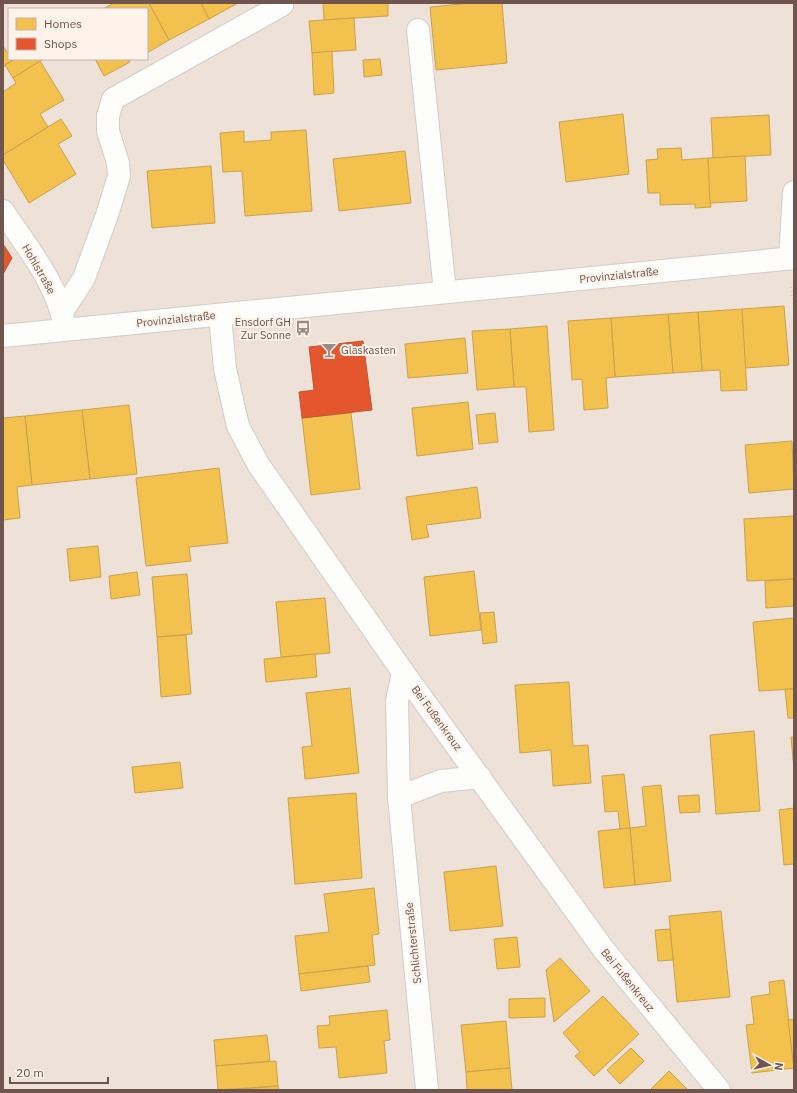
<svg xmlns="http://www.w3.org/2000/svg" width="797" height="1093" viewBox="0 0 797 1093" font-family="'IBM Plex Sans',sans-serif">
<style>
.residential{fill:#ede1d8;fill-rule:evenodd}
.homes{fill:#f2c14e;stroke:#cba14e}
.shops{fill:#e4572e;stroke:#c15637}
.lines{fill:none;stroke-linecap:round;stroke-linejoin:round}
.minor-casing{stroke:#d3ccc8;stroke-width:24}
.path{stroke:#d6cecb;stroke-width:2.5;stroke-dasharray:1 3;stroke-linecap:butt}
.minor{stroke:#fdfdfc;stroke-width:22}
.labels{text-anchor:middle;stroke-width:4;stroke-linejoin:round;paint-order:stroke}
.street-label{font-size:11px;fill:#6f554d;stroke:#fdf3ea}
.poi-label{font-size:11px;fill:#6f554d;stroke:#fdf3ea;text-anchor:end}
</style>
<rect width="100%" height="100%" fill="#f4efea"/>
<!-- residential -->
<path class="residential" d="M3 3H794V1090H3ZM9 9H147V59H9Z"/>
<!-- homes -->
<g class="homes">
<polygon points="114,3 149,3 169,40 147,53 147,9 103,9"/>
<polygon points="149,3 201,3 209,19 169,40"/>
<polygon points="201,3 238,3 209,19"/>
<polygon points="323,3 388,3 388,16 324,20"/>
<polygon points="471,3 502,3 507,63 436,70 430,7"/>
<polygon points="354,18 356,50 312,53 309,21"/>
<polygon points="3,46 9,55 9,59 12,61 3,67"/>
<polygon points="332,51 334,93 314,95 312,53"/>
<polygon points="15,59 44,59 13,78 5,65"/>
<polygon points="95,59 128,59 130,62 104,76"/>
<polygon points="380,59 382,75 364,77 363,60"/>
<polygon points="40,61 64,100 40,114 48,127 3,155 3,92 16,83 13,78"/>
<polygon points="623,114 629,174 566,182 559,122"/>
<polygon points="769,115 771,155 713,158 711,118"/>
<polygon points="61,119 72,136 58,144 76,174 29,203 3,160 3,155"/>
<polygon points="306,130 312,211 245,216 242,171 223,172 220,133 244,131 244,142 271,140 271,132"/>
<polygon points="681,148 682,160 708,158 711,207 695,208 695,204 660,205 660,193 648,193 646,160 658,159 657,149"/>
<polygon points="405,151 411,203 339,211 333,159"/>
<polygon points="745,156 747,201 710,203 708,158"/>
<polygon points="211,166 215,223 152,228 147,171"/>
<polygon points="784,306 789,365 745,368 742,309"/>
<polygon points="742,309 747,390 721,391 720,370 702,371 698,312"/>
<polygon points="698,312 702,371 673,373 668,314"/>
<polygon points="668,314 673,373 615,377 611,318"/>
<polygon points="611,318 615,377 606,378 608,408 584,410 582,379 572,380 568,321"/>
<polygon points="547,326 554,430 529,432 526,387 514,387 510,329"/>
<polygon points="510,329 514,387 477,390 472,331"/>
<polygon points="465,338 468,373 408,378 405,344"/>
<polygon points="468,402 473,449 417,456 412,408"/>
<polygon points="129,405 137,474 90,479 82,410"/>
<polygon points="82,410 90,479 32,485 25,416"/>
<polygon points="351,413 360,489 311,495 302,418"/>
<polygon points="495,413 498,442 479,444 476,415"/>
<polygon points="25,416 32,485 17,487 20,518 3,520 3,418"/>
<polygon points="792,441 794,489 749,493 745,445"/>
<polygon points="219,468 228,543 189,547 191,561 146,566 136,478"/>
<polygon points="477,487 481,518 426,525 429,537 412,540 406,497"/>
<polygon points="794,516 794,579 747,581 744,519"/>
<polygon points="98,546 101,577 70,581 67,549"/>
<polygon points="474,571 481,630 430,636 424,577"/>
<polygon points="137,572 140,595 111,599 109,576"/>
<polygon points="187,574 192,634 157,637 152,577"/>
<polygon points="794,579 794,606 766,608 765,581"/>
<polygon points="325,598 330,653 281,657 276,602"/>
<polygon points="494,612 497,642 483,644 480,613"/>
<polygon points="794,618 794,689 759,691 753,622"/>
<polygon points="186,635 191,694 161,697 157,637"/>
<polygon points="315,654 317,677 266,682 264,659"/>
<polygon points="569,682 573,746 588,745 591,783 553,786 551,750 520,753 515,685"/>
<polygon points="350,688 359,773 305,779 302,747 312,746 306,693"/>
<polygon points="785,689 794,689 794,718 788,718"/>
<polygon points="754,731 760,811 716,814 710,735"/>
<polygon points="791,737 794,737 794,770"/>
<polygon points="180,762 183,788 135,793 132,767"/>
<polygon points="624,774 630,828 620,829 618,811 605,812 602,776"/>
<polygon points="661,785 671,881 635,885 630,828 646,826 642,787"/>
<polygon points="356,793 362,878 295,884 288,798"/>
<polygon points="699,795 700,812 680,813 678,796"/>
<polygon points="794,808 794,864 784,865 779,810"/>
<polygon points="630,828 635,885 604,888 598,831"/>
<polygon points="496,866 503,926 450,931 444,872"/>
<polygon points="374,888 379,934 372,935 375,965 299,974 295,936 329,932 324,894"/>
<polygon points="721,911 730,997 677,1002 669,916"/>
<polygon points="670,929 673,960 658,961 655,930"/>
<polygon points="517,937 520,967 497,969 494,939"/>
<polygon points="560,958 590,991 554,1022 546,970"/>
<polygon points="368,966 370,982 301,991 299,974"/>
<polygon points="784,980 794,1068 752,1073 746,1025 754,1024 751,997 770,994 769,982"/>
<polygon points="603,996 639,1034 594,1076 575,1056 580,1052 563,1033"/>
<polygon points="545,998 545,1017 509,1018 509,999"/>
<polygon points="387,1010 390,1040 384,1041 387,1073 339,1078 336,1047 319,1048 317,1026 330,1025 329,1016"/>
<polygon points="794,1019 794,1068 788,1020"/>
<polygon points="506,1021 510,1068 466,1072 461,1025"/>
<polygon points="267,1035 270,1061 216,1066 214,1040"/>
<polygon points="631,1048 644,1061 620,1084 607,1070"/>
<polygon points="276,1061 278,1086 218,1090 216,1066"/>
<polygon points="510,1068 512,1090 467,1090 466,1072"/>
<polygon points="669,1071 688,1090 650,1090"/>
<polygon points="278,1086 279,1090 231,1090"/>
</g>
<!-- shops -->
<g class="shops">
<polygon points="3,244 12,258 3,274"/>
<polygon points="363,341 372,410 302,418 299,392 314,390 309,347"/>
</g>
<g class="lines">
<!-- minor casing -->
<g class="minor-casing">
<g id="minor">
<polyline points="418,30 445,292"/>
<path d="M3 211C25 245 57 282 64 324"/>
<polyline points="790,258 794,192"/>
<polyline points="62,312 84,278 107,215 119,176 118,163 108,131 108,116 113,99 282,5"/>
<polyline points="220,315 225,369 238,426 258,464 403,672 604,950 719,1090"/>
<polyline points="3,336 794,258"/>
<polyline points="403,672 397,701 399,797 427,1090"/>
<polyline points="399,797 441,781 480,777"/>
</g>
</g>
<!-- path -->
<polyline class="path" points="791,287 794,307"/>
<!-- minor -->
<use href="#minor" class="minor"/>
</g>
<!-- icons -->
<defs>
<g id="bus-bare" transform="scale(1.2)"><path d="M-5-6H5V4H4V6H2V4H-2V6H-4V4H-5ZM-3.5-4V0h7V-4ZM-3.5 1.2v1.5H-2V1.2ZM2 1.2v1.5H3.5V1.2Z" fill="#9e8b84" stroke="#fdf3ea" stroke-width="2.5" paint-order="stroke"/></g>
<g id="bar-bare" transform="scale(1.2)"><path d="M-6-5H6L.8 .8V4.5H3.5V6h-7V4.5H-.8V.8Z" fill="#9e8b84" stroke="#fdf3ea" stroke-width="2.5" paint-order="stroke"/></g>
</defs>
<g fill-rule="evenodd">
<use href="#bus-bare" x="303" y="328"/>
<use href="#bar-bare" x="329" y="350"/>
</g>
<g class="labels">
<!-- street labels -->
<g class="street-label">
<text transform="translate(39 269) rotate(60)" y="4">Hohlstraße</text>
<text transform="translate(619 275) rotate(-6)" y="4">Provinzialstraße</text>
<text transform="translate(176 319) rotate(-6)" y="4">Provinzialstraße</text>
<text transform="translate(437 718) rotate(54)" y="4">Bei Fußenkreuz</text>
<text transform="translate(413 943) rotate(-96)" y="4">Schlichterstraße</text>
<text transform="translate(628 980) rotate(51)" y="4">Bei Fußenkreuz</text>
</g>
<!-- poi labels -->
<g class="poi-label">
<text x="291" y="326">Ensdorf GH<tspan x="291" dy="13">Zur Sonne</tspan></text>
<text x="341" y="354" text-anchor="start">Glaskasten</text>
</g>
</g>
<!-- border -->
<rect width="797" height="1093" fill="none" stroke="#6f554d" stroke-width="8"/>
<!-- legend -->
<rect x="8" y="8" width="140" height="52" fill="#fdf3ea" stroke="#c4b4ab"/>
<rect x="16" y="18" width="20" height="12" fill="#f2c14e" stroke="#c4b4ab"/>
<text x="44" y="28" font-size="12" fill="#6f554d">Homes</text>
<rect x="16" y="38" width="20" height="12" fill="#e4572e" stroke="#c4b4ab"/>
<text x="44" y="48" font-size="12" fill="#6f554d">Shops</text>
<!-- north arrow -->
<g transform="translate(769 1065) rotate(98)" stroke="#fdf3ea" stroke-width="3" paint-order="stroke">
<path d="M0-3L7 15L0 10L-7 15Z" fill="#6f554d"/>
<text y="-6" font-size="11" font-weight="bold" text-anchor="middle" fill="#6f554d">N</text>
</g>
<!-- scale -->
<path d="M10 1077v6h98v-6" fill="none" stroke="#6f554d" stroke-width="2"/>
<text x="16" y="1077" font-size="12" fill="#6f554d" stroke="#fdf3ea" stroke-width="3" paint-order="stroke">20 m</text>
</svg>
